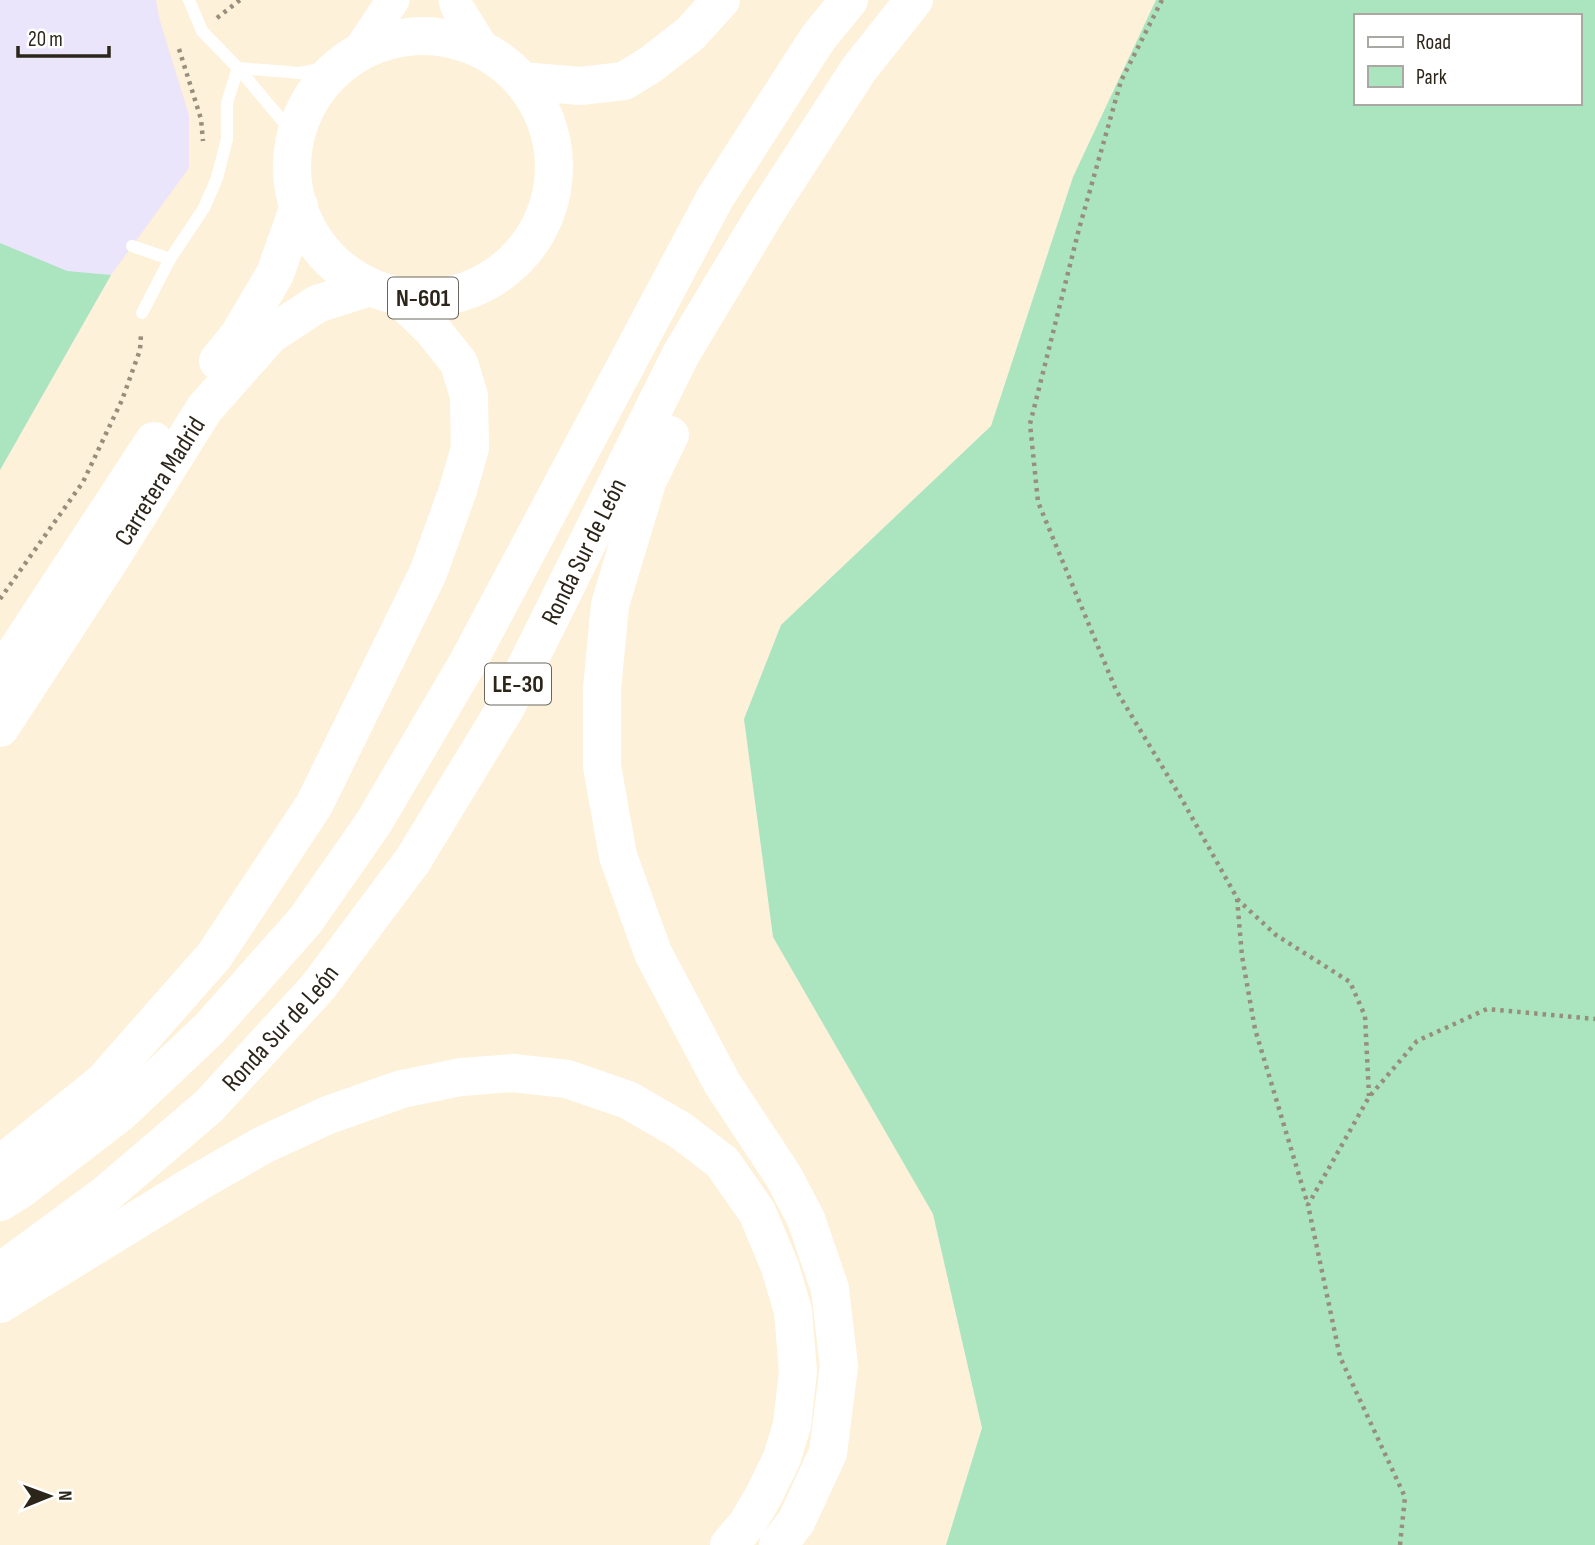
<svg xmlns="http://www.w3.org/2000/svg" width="1595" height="1545" viewBox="0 0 1595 1545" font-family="'Sofia Sans Condensed',sans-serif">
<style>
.commercial{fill:#eae5fa}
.green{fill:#aae5bf;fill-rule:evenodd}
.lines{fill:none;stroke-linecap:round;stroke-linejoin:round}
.path{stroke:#988e7c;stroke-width:4.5;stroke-dasharray:3.5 5;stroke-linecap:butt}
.service{stroke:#fff;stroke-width:12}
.secondary{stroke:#fff;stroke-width:33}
.trunk{stroke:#fff;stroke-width:38}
.motorway{stroke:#fff;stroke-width:38}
.labels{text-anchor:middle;stroke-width:6;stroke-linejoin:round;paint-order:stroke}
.shield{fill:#fff;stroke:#6b665f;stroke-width:2}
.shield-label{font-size:24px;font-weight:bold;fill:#2b251a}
.street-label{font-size:26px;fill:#2b251a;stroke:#fff}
</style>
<rect width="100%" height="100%" fill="#fef1d9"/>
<!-- commercial -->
<polygon class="commercial" points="0,0 156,0 160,21 189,115 189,168 111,275 0,470"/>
<!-- green -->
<g class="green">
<path d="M1156 0H1595V1545H946L982 1428 933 1214 773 937 744 719 781 625 991 426 1073 177ZM1355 16H1579V103H1355Z"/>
<polygon points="0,243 67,271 111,275 0,470"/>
</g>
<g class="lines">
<!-- path -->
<g class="path">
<polyline points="1162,0 1121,81 1079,229 1030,424 1038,502 1116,690 1180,796 1237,898 1242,956 1255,1029 1308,1205"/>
<polyline points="217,18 240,0"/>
<polyline points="179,49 201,119 203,141"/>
<polyline points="0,599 83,482 122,400 140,350 141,334"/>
<polyline points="1237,899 1276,935 1350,982 1365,1016 1369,1096"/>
<polyline points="1400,1545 1405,1497 1340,1357 1308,1205 1369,1097 1417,1041 1487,1009 1595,1019"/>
</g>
<!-- service -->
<g class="service">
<polyline points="189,0 202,31 238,68 296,137"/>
<polyline points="238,68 300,73 334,66"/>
<polyline points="132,246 170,259"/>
<polyline points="142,313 170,259 204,208 217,178 227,139 227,103 238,68"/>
</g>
<!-- secondary -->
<g class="secondary">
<polyline points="455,0 457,7 483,49"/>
<polyline points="361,48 393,0"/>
</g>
<!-- trunk -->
<g class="trunk">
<circle cx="423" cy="167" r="131"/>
<polyline points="218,361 239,335 275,274 299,206"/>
<polyline points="0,676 154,441"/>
<path id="s1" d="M0 728 109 561 205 408 270 335 317 304 367 288"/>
</g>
<!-- motorway -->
<g class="motorway">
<polyline points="522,81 580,86 624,81 650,65 690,34 721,0"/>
<polyline points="670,435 647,482 610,605 602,689 602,766 618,856 653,953 722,1083 784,1177 806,1219 830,1289 839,1366 828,1453 796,1522 778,1545"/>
<polyline points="0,1165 103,1082 214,956 314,805 428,573 458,490 470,448 469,396 459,363 431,328 399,297"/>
<polyline points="0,1202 21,1189 120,1113 209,1029 305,921 374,822 468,662 715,198 818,38 849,0"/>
<path id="s2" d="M0 1272 106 1194 209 1106 318 987 413 860 506 707 681 354 765 214 859 69 914 0"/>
<polyline points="0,1304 200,1181 263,1145 328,1115 402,1089 461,1077 513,1073 567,1079 628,1100 680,1130 722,1162 757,1212 780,1267 793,1311 798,1371 792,1425 782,1458 764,1495 747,1524 729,1545"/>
</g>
</g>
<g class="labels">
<!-- shield labels -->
<g class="shield">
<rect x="388" y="277.5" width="70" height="41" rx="5"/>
<rect x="485" y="663.5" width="66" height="41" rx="5"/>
</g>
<g class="shield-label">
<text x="423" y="306">N-601</text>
<text x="518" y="692">LE-30</text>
</g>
<!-- street labels -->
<g class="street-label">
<text dy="9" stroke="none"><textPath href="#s1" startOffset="294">Carretera Madrid</textPath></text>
<text dy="9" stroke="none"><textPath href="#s2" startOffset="940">Ronda Sur de León</textPath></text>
<text dy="9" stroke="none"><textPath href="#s2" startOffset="373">Ronda Sur de León</textPath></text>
</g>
</g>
<!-- legend -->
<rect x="1354" y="14" width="228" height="91" fill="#ffffff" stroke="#aaa8a3" stroke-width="2"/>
<rect x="1368" y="37" width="35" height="10" fill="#ffffff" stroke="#aaa8a3" stroke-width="2"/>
<text x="1416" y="49" font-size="21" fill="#2b251a">Road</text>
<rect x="1368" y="66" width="35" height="21" fill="#aae5bf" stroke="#aaa8a3" stroke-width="2"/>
<text x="1416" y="84" font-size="21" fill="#2b251a">Park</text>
<!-- north arrow -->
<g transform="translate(49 1496) rotate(89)" stroke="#ffffff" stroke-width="5" paint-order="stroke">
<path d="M0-5L12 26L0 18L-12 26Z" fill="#2b251a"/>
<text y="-10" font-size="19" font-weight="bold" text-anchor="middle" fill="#2b251a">N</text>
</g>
<!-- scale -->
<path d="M18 46v10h91v-10" fill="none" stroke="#2b251a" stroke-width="3.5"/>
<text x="28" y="46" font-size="21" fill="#2b251a" stroke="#ffffff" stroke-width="5" paint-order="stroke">20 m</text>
</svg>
